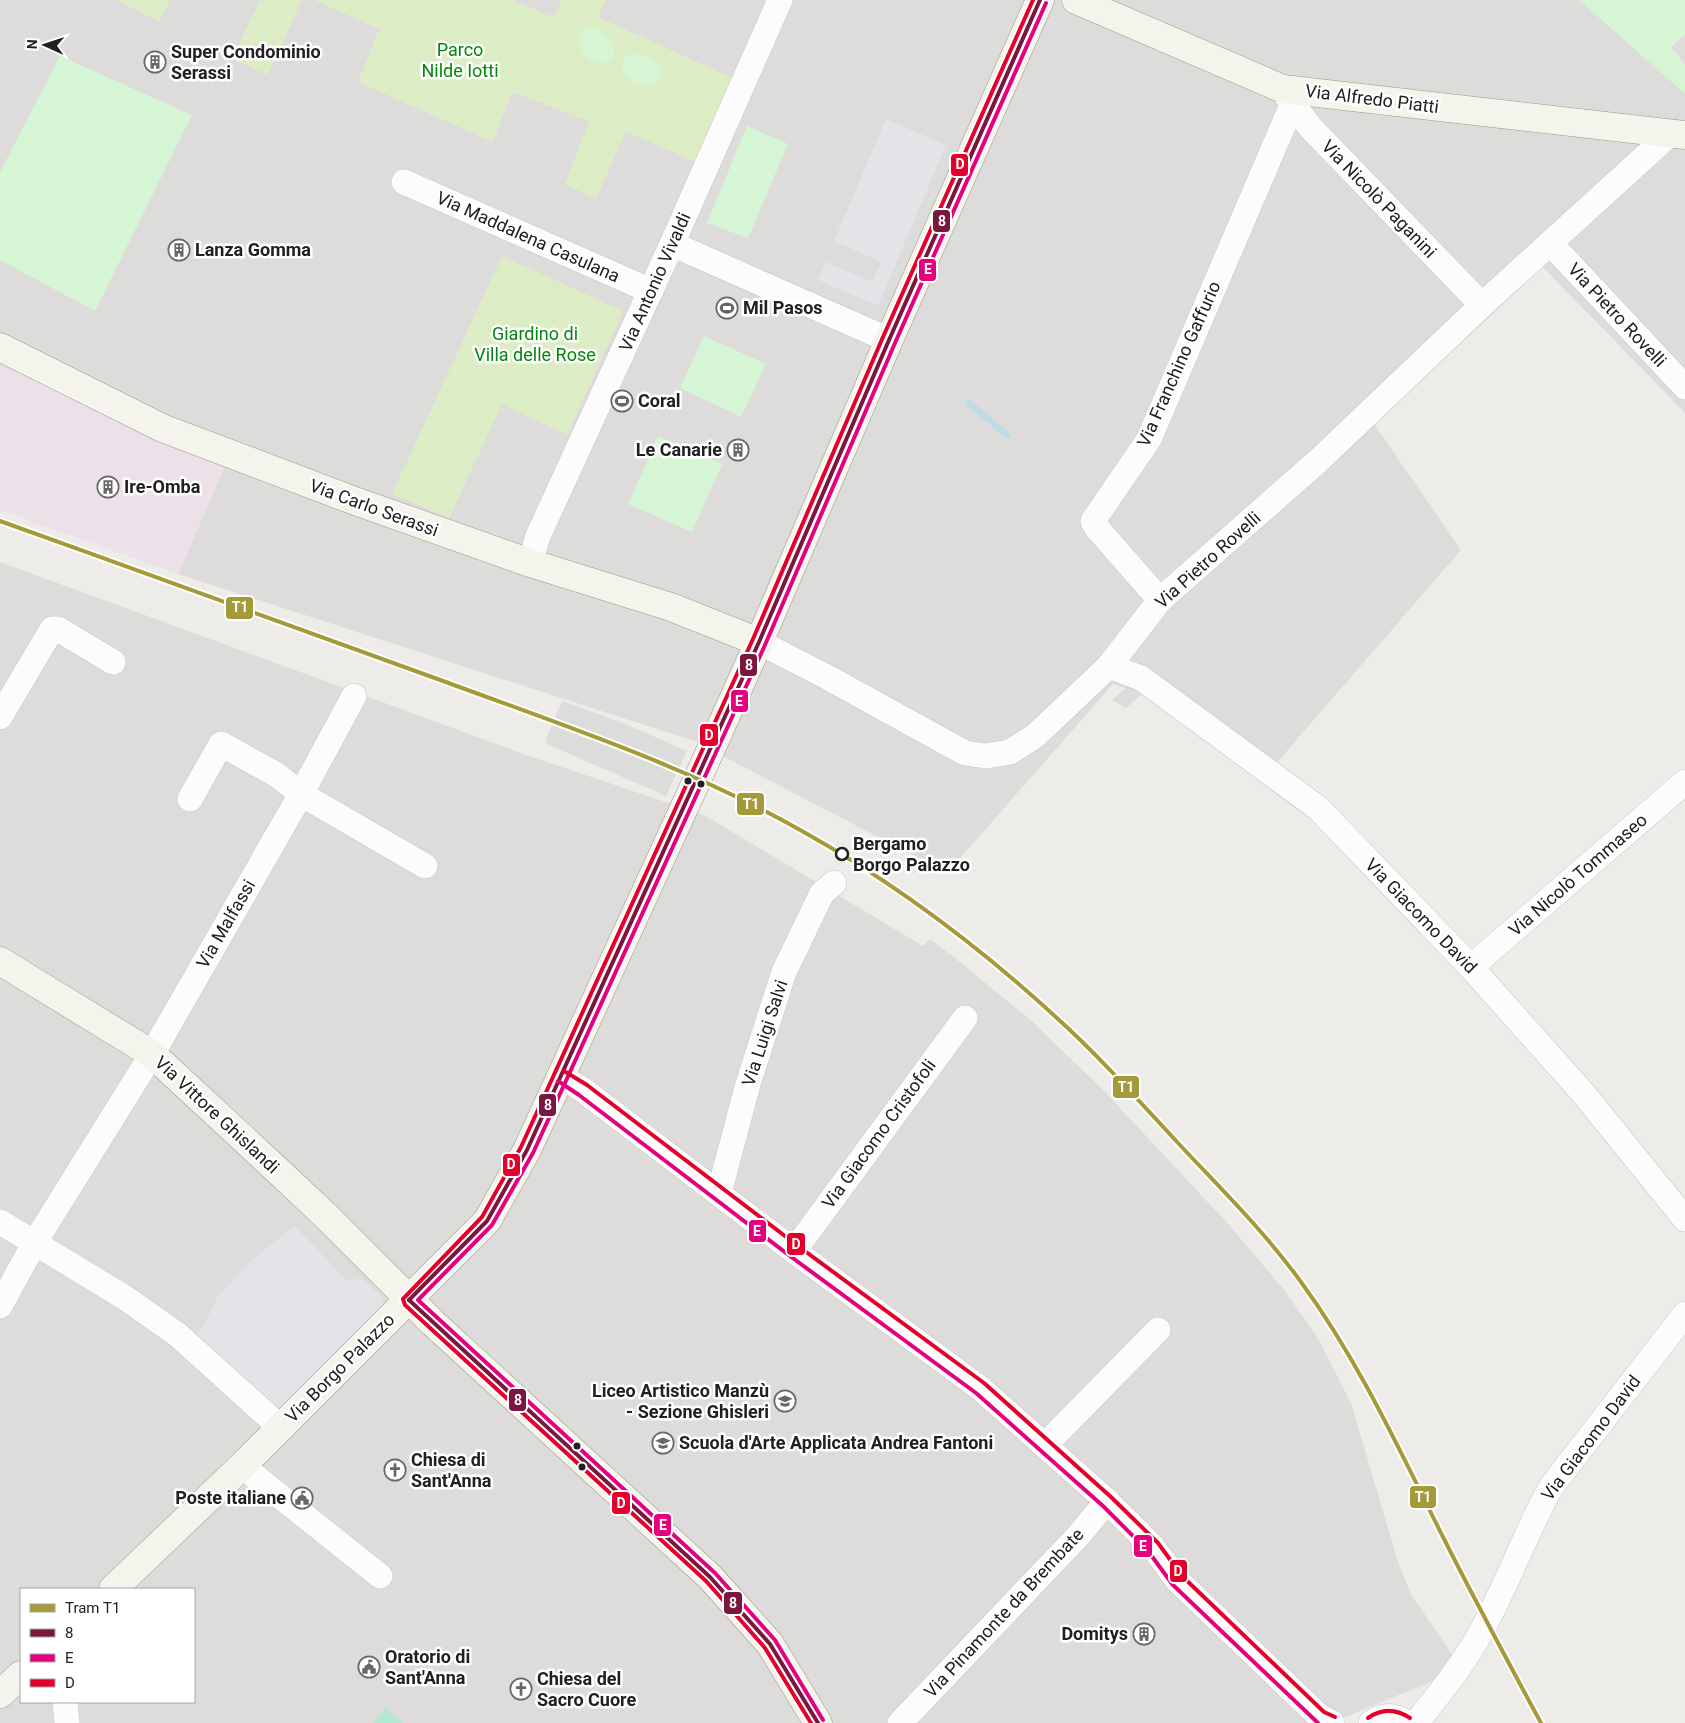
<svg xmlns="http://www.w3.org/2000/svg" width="1685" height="1723" viewBox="0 0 1685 1723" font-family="Roboto,sans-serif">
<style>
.residential{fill:#dddcda;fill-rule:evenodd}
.industrial{fill:#ece1e8}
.religious{fill:#dcdcda}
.grass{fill:#dcedc6}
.park{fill:#d6f5d5}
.pitch{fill:#b2e8cf}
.plaza{fill:#e3e3e8}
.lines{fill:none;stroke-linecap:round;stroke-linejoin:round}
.stream{stroke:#bbdde3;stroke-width:6}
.street-casing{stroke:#c7c6c5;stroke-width:26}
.secondary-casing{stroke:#999a7f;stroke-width:29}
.street{stroke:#fcfcfc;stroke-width:25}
.secondary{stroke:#f4f4ec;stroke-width:28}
.bus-1-casing{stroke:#fff;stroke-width:8}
.bus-2-casing{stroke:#fff;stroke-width:8}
.bus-3-casing{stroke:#fff;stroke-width:8}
.bus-1{stroke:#7b163e;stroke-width:4}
.bus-2{stroke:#e5007d;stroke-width:4}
.bus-3{stroke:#e4002b;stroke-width:4}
.tram-1-casing{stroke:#fff;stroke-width:8}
.tram-1{stroke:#a59a39;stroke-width:4}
.bus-dot{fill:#202020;stroke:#fff;stroke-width:2}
.stop-dot{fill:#fff;stroke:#202020;stroke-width:2.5}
.labels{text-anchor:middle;stroke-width:5;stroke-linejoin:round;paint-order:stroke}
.park-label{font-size:18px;fill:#06870b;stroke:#fff}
.poi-label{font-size:18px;font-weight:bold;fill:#202020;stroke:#fff;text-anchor:start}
.street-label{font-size:18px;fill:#202020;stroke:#fff}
.stop-label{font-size:18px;font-weight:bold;fill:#202020;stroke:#fff;text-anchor:start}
.line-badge{stroke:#fff;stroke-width:2}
.badge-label{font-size:14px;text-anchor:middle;font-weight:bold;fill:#fff}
</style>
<rect width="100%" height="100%" fill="#eeece9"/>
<!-- residential -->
<g class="residential">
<polygon points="0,0 1685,0 1685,125 1663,146 1685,149 1685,413 1543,267 1374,424 1461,550 1266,775 1137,692 1113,684 947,873 694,741 178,574 224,468 0,365"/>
<path d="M0 562 532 757 704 815 923 946 930 939 955 958 1034 1023 1106 1093 1230 1226 1285 1291 1319 1340 1351 1403 1398 1562 1411 1594 1453 1656 1440 1678 1331 1723H0ZM21 1589H194V1702H21Z"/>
</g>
<!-- industrial -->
<polygon class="industrial" points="0,365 224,468 178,574 0,510"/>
<!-- religious -->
<g class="religious">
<polygon points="1147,45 1189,63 1187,69 1145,50"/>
<polygon points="1002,59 982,104 977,94 991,62"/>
<polygon points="962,65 973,70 962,95 952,90"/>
<polygon points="1200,68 1248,89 1246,94 1197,74"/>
<polygon points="768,80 811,99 805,113 762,95"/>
<polygon points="945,107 955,112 945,134 935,130"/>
<polygon points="754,112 797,130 792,144 748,125"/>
<polygon points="291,134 607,279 601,294 284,151"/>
<polygon points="995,140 1001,142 976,199 970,196"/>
<polygon points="962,148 935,205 926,208 925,202 946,154"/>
<polygon points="1638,180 1644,180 1645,195 1637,195 1637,203 1630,203 1630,210 1624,210 1623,216 1616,216 1616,223 1609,223 1608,230 1602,230 1602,236 1595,236 1595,243 1589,242 1589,228 1595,228 1597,221 1602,221 1603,215 1609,215 1610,208 1616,208 1617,201 1623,201 1624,194 1630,194 1630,188 1637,187"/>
<polygon points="236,236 332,279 296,357 373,392 443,238 499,265 392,494 241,430 269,371 206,341 173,406 90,371 124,302 191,333"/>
<polygon points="717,240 854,300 856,317 714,249 713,243"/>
<polygon points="914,259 894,298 885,299 884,294 897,264"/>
<polygon points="694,266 773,300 771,305 693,270"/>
<polygon points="1557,266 1685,398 1685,409 1553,271"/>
<polygon points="671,276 673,277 595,446 589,444"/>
<polygon points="933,280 939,283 925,314 920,312"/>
<polygon points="809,316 848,333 842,338 807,322"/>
<polygon points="863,368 758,604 741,608 739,606 841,376"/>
<polygon points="1125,444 1129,448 1091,506 1086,503"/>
<polygon points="1129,685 1306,808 1425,929 1420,934 1314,822 1142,694 1126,708 1112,700"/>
<polygon points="562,701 623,723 687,751 666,796 549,745 545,742"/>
<polygon points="203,726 217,734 187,790 174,783"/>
<polygon points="275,789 288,797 277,816 264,810"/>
<polygon points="257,821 270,829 255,855 242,848"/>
<polygon points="232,865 245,872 231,897 218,890"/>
<polygon points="968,992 986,1005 977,1017 960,1005"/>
<polygon points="312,1229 357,1271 349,1273 307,1234"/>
<polygon points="67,1243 119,1274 116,1279 64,1249"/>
<polygon points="132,1281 162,1300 190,1324 191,1331 154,1302 128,1287"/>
<polygon points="966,1333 1018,1372 1009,1384 957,1346"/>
<polygon points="432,1338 562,1461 557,1465 432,1346"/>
<polygon points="1027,1380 1043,1395 1032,1406 1015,1390"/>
<polygon points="1050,1536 1054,1551 1032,1573 1029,1558"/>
<polygon points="1091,1548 1094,1551 1099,1552 1098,1556 1103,1557 1015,1648 997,1644"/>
<polygon points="1023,1563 1027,1578 988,1618 984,1603"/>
<polygon points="706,1599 731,1625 723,1625 706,1607"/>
<polygon points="978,1609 982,1624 950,1657 947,1641"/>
<polygon points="741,1636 755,1650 796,1719 789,1719 767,1678 742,1643 740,1638"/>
<polygon points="937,1652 948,1654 904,1700 900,1688"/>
</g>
<!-- grass -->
<g class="grass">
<polygon points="117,0 170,0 159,22"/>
<polygon points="260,0 302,0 268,75 232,59"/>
<polygon points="314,0 513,0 554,18 562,0 606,0 598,17 735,79 697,163 626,131 596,199 565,184 589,121 512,92 493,142 358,82 379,29"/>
<polygon points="502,256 623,311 567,435 502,404 448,520 448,517 392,494"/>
</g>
<!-- park -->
<g class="park">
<polygon points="1579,0 1685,0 1685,35 1671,47 1685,64 1685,92 1684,93"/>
<path d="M584 27C601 27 610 36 615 52L610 62C589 67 581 54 578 36Z"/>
<path d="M633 53C646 54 654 58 662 69L660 79C643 92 630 83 621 67L624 57Z"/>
<polygon points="60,56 192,115 95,311 0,260 0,172"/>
<polygon points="747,126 788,144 748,238 707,223"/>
<polygon points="704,336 766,364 741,417 680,388"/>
<polygon points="658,436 722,464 692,532 628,504"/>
</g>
<!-- pitch -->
<polygon class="pitch" points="386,1708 403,1723 373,1723"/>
<!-- plaza -->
<g class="plaza">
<polygon points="886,119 946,145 878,306 818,280 825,262 872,282 881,262 834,241"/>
<polygon points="295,1226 347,1281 361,1278 383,1298 381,1312 277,1416 193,1339 204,1325 218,1296 253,1259"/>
</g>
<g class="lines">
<!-- stream -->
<polyline class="stream" points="969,403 1008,436"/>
<!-- street casing -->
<g class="street-casing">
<g id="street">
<polyline points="1285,93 1310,127 1482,305"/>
<polyline points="404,182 651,291"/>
<polyline points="1550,243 1685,387"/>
<polyline points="672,244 889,340"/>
<polyline points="530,563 538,536 672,244 780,0"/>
<polyline points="1160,600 1096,527 1093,521 1149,439 1292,105"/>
<polyline points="759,642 827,677 965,753 986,756 1010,752 1035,736 1109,666 1160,600 1318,461 1482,305 1671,133"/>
<polyline points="1109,666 1141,678 1318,808 1468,964 1583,1093 1685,1219"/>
<polyline points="0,717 52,629 58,629 113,662"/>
<polyline points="190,799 221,744 277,775 301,794 425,866"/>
<polyline points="1468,964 1479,960 1685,782"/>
<polyline points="561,1076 583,1090 794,1251 980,1388 1107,1501 1153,1547 1177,1580 1320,1717 1332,1723"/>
<polyline points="719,1193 748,1084 784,972 822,893 834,883"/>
<polyline points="0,1222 124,1297 178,1335 280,1427"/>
<polyline points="794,1251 965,1018"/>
<polyline points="0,1306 35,1242 152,1054 301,794 354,696"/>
<polyline points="1045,1445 1158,1330"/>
<polyline points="242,1466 380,1576"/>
<polyline points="65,1702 67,1723"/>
<polyline points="900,1723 1079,1535 1107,1501"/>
<path d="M1371 1723C1383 1714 1395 1715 1407 1723"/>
<path d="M1416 1723C1439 1694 1463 1665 1481 1632 1507 1585 1525 1534 1551 1487L1685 1314"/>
</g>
</g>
<!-- secondary casing -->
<g class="secondary-casing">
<g id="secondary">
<polyline points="1076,0 1283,89 1685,135"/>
<polyline points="0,347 162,428 355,501 530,563 671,607 759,642"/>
<polyline points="0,961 152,1054 276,1169 326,1216 433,1323 710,1577 770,1644 818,1723"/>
<polyline points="113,1589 242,1466 487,1221 527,1150 702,769 759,642 889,340 1040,0"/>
<polyline points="0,1694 21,1675"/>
</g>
</g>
<!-- street -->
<use href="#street" class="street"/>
<!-- secondary -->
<use href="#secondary" class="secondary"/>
<!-- bus-1 casing -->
<g class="bus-1-casing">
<g id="bus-1">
<polyline points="409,1300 487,1221 527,1150 759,642 889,340 1040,0"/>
<polyline points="409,1300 710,1577 770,1644 818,1723"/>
</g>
</g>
<!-- bus-2 casing -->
<g class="bus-2-casing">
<g id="bus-2">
<polyline points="558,1081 579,1095 790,1256 976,1393 1103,1506 1148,1551 1173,1585 1318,1723"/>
<polyline points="823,1720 775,1640 715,1573 418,1300 492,1225 533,1153 765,645 895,343 1046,3"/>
</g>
</g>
<!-- bus-3 casing -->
<g class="bus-3-casing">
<g id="bus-3">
<polyline points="564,1071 587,1085 798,1246 984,1383 1111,1497 1158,1543 1182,1576 1324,1712 1335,1717"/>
<path d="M1368 1718C1382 1708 1396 1709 1410 1718"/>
<polyline points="811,1723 765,1648 706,1581 405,1305 403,1299 482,1217 521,1147 753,639 883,337 1033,0"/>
</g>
</g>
<!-- bus-1 -->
<use href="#bus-1" class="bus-1"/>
<!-- bus-2 -->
<use href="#bus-2" class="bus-2"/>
<!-- bus-3 -->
<use href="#bus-3" class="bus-3"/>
<!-- tram-1 casing -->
<g class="tram-1-casing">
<path id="tram-1" d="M0 521C148 574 296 628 443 681 565 726 689 767 802 831 895 883 980 947 1058 1019 1101 1058 1139 1101 1179 1144 1221 1189 1265 1232 1301 1282 1358 1360 1398 1447 1441 1533 1473 1597 1507 1660 1541 1723"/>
</g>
<!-- tram-1 -->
<use href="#tram-1" class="tram-1"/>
</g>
<!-- icons -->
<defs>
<g id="building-ring" transform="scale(1.125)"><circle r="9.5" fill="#fff" stroke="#686766" stroke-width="1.5"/><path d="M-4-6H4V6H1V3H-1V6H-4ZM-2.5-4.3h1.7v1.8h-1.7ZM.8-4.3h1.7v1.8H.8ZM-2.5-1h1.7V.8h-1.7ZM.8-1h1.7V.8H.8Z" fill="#686766"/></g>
<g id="stadium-ring" transform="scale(1.125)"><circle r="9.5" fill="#fff" stroke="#686766" stroke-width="1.5"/><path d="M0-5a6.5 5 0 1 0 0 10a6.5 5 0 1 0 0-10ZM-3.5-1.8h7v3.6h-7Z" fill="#686766"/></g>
<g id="school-ring" transform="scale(1.125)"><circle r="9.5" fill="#fff" stroke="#686766" stroke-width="1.5"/><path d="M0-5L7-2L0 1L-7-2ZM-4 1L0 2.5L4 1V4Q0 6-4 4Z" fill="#686766"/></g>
<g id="church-ring" transform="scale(1.125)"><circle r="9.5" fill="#fff" stroke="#686766" stroke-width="1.5"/><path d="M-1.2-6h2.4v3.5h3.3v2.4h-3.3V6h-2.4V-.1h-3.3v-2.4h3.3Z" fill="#686766"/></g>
<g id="civic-ring" transform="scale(1.125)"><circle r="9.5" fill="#fff" stroke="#686766" stroke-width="1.5"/><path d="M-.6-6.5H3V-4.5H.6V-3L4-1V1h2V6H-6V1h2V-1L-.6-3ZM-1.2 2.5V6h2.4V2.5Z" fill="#686766"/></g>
</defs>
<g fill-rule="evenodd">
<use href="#building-ring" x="155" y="62"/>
<use href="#building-ring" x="179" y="250"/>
<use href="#stadium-ring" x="727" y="308"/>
<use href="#stadium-ring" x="622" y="401"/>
<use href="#building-ring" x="738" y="450"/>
<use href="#building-ring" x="108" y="487"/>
<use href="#school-ring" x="785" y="1401"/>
<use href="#school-ring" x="663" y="1443"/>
<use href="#church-ring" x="395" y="1470"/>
<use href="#civic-ring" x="302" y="1498"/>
<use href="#building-ring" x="1144" y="1634"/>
<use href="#civic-ring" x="369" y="1667"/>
<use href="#church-ring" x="521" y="1689"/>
</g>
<!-- markers -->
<g class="bus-dot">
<circle cx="688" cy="781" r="4.5"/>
<circle cx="701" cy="784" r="4.5"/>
<circle cx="577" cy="1446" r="4.5"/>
<circle cx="582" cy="1467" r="4.5"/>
</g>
<circle class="stop-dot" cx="842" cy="854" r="6"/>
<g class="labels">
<!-- park labels -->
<g class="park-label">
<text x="460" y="56">Parco<tspan x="460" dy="21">Nilde Iotti</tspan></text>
<text x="535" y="340">Giardino di<tspan x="535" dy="21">Villa delle Rose</tspan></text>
</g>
<!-- poi labels -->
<g class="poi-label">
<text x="171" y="58">Super Condominio<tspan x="171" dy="21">Serassi</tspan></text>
<text x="195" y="256">Lanza Gomma</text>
<text x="743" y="314">Mil Pasos</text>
<text x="638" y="407">Coral</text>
<text x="722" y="456" text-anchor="end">Le Canarie</text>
<text x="124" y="493">Ire-Omba</text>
<text x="769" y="1397" text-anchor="end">Liceo Artistico Manzù<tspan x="769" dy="21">- Sezione Ghisleri</tspan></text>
<text x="679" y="1449">Scuola d'Arte Applicata Andrea Fantoni</text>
<text x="411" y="1466">Chiesa di<tspan x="411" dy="21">Sant'Anna</tspan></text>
<text x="286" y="1504" text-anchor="end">Poste italiane</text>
<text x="1128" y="1640" text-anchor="end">Domitys</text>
<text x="385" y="1663">Oratorio di<tspan x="385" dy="21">Sant'Anna</tspan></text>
<text x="537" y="1685">Chiesa del<tspan x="537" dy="21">Sacro Cuore</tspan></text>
</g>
<!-- street labels -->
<g class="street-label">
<text transform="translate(1372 99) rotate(7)" y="6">Via Alfredo Piatti</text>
<text transform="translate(1379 199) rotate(46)" y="6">Via Nicolò Paganini</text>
<text transform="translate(528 237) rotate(24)" y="6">Via Maddalena Casulana</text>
<text transform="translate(655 282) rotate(-66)" y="6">Via Antonio Vivaldi</text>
<text transform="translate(1617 315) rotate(47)" y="6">Via Pietro Rovelli</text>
<text transform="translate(1179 364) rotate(-66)" y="6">Via Franchino Gaffurio</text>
<text transform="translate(374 508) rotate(20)" y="6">Via Carlo Serassi</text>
<text transform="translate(1208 560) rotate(-42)" y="6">Via Pietro Rovelli</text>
<text transform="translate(1578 875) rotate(-41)" y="6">Via Nicolò Tommaseo</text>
<text transform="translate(1421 916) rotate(46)" y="6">Via Giacomo David</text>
<text transform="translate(226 924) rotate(-60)" y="6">Via Malfassi</text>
<text transform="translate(765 1033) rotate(-72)" y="6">Via Luigi Salvi</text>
<text transform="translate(217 1115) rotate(43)" y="6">Via Vittore Ghislandi</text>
<text transform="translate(879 1134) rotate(-54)" y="6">Via Giacomo Cristofoli</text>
<text transform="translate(340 1368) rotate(-45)" y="6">Via Borgo Palazzo</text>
<text transform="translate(1591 1438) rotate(-53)" y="6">Via Giacomo David</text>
<text transform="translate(1004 1613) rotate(-47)" y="6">Via Pinamonte da Brembate</text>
</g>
<!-- stop labels -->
<g class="stop-label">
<text x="853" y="850">Bergamo<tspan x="853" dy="21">Borgo Palazzo</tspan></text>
</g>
</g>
<g class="line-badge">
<rect x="950" y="153" width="19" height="24" rx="5" fill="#e4002b"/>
<rect x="932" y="209" width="19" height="24" rx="5" fill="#7b163e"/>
<rect x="918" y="258" width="19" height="24" rx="5" fill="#e5007d"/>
<rect x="225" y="596" width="29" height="24" rx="5" fill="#a59a39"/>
<rect x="739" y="653" width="19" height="24" rx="5" fill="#7b163e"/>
<rect x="730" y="689" width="19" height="24" rx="5" fill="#e5007d"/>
<rect x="699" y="723" width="20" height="24" rx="5" fill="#e4002b"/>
<rect x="736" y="792" width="29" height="24" rx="5" fill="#a59a39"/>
<rect x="1112" y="1075" width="28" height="24" rx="5" fill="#a59a39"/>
<rect x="538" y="1093" width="19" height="24" rx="5" fill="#7b163e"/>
<rect x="502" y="1153" width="19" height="24" rx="5" fill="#e4002b"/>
<rect x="748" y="1219" width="19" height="24" rx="5" fill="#e5007d"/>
<rect x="786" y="1232" width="20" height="24" rx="5" fill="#e4002b"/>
<rect x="508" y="1388" width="19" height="24" rx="5" fill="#7b163e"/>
<rect x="1409" y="1485" width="28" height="24" rx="5" fill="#a59a39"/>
<rect x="611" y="1491" width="20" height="24" rx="5" fill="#e4002b"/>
<rect x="653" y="1513" width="19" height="24" rx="5" fill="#e5007d"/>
<rect x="1133" y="1534" width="20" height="24" rx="5" fill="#e5007d"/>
<rect x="1169" y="1559" width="19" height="24" rx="5" fill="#e4002b"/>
<rect x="723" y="1591" width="20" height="24" rx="5" fill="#7b163e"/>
</g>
<g class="badge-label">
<text x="960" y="169">D</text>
<text x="942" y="226">8</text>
<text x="928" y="274">E</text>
<text x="240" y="612">T1</text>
<text x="749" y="670">8</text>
<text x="739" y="706">E</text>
<text x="709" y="740">D</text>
<text x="751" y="809">T1</text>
<text x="1126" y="1092">T1</text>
<text x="548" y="1110">8</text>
<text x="511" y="1169">D</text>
<text x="757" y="1236">E</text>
<text x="796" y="1249">D</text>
<text x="518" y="1405">8</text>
<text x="1423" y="1502">T1</text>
<text x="621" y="1508">D</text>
<text x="663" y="1530">E</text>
<text x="1143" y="1551">E</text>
<text x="1178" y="1576">D</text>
<text x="733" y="1608">8</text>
</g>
<!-- legend -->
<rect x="20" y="1588" width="175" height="115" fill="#ffffff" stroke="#a6a6a6"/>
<rect x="30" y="1604" width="25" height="8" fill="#a59a39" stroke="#a6a6a6"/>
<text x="65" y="1613" font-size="15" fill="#202020">Tram T1</text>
<rect x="30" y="1629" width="25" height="8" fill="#7b163e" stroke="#a6a6a6"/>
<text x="65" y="1638" font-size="15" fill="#202020">8</text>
<rect x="30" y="1654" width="25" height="8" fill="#e5007d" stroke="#a6a6a6"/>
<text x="65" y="1663" font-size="15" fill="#202020">E</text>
<rect x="30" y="1679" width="25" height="8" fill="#e4002b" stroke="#a6a6a6"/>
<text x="65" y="1688" font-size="15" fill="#202020">D</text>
<!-- north arrow -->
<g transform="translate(45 45) rotate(273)" stroke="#ffffff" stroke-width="4" paint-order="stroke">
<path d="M0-4L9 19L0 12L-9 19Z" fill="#202020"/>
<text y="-8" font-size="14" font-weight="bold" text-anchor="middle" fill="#202020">N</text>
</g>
</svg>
